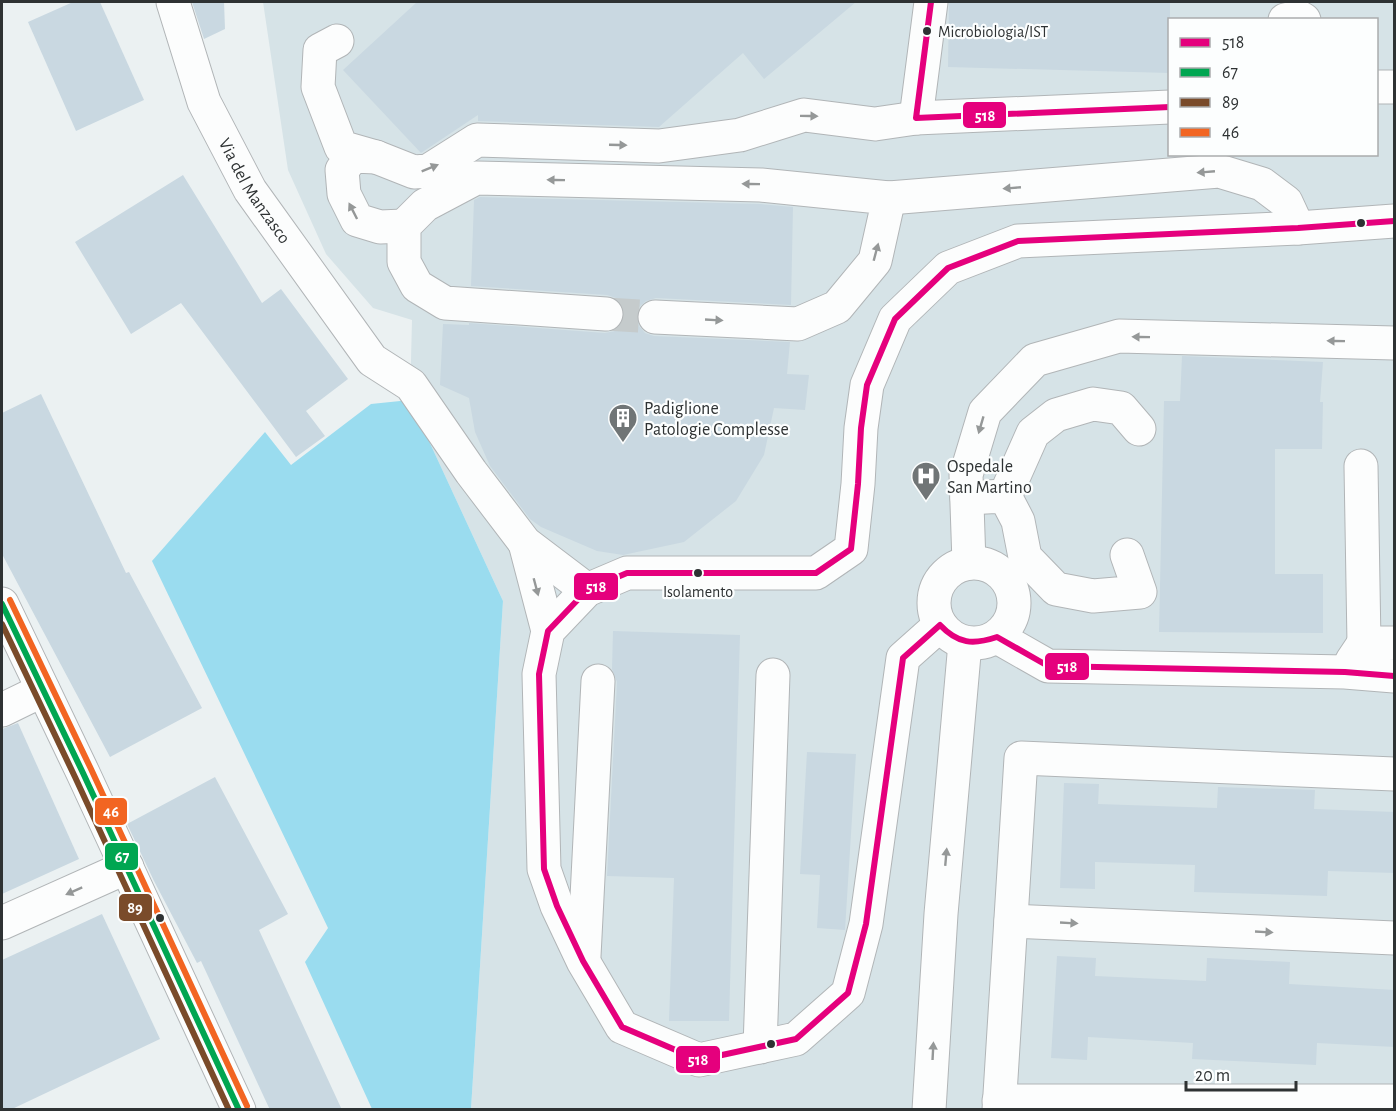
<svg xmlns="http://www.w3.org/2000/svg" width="1396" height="1111" viewBox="0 0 1396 1111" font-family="'Alegreya Sans',sans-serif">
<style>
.built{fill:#d6e3e7;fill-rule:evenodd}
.forest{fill:#9adcef}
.building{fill:#c9d8e1}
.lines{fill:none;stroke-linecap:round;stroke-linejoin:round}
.minor-tunnel{stroke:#c5cbcc;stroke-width:33;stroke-dasharray:33 16;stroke-linecap:butt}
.minor-casing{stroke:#b1b5b7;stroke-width:35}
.minor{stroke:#fcfdfd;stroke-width:33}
.bus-1-casing{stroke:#fcfefe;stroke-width:10}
.bus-2-casing{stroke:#fcfefe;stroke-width:10}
.bus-3-casing{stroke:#fcfefe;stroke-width:10}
.bus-4-casing{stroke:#fcfefe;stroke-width:10}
.bus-1{stroke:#e5007d;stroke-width:6}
.bus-2{stroke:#00a651;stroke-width:6}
.bus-3{stroke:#7a4b2a;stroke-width:6}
.bus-4{stroke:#f26522;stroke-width:6}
.oneway{fill:#959898}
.bus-dot{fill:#2e3233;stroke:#fcfefe;stroke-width:2}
.labels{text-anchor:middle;stroke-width:4.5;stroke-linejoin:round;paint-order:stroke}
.bus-label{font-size:16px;fill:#2e3233;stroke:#fcfefe;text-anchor:start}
.street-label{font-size:18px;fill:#2e3233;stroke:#fcfefe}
.poi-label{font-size:18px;fill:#2e3233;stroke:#fcfefe;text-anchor:start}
.line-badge{stroke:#fcfefe;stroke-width:2}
.badge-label{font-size:16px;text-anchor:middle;font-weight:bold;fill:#fff}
</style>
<rect width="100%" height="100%" fill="#ebf1f2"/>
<!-- built -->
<path class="built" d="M263 2H1394V1109H471L503 601 410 400 412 320 373 308 326 254 288 170ZM1170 20H1376V154H1170Z"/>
<!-- forest -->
<polygon class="forest" points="410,400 503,601 471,1109 372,1109 305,962 328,928 152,561 265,432 291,465 371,404"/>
<!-- building -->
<g class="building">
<polygon points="73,2 100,2 144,100 76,131 28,22"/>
<polygon points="192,2 224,2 225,29 204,39"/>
<polygon points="417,2 856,2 764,79 743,53 659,127 478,121 478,115 421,153 343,70"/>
<polygon points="949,2 1170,2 1170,73 948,67"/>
<polygon points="183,175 262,303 281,289 348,379 306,411 325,436 296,457 181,303 131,334 75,242"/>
<polygon points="480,197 760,204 793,207 791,305 656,298 646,301 639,307 636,317 639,326 645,333 654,336 790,342 787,374 809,375 805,410 774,408 764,455 736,501 684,542 623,555 597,551 541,527 530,519 490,466 475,432 469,398 440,385 443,324 469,325 469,323 605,333 615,331 621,325 625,316 623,305 616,298 607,295 471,286 474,200"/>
<polygon points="1182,356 1323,362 1320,402 1323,402 1322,449 1275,449 1275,574 1323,574 1323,633 1159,632 1164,401 1180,401"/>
<polygon points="41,394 126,573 129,572 202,708 110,757 2,554 2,413"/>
<polygon points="613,631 740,635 729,1021 669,1021 674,878 607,876 617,682 612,669"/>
<polygon points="18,723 79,859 2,894 2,729"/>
<polygon points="807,752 856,754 845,930 817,928 820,875 800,874"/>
<polygon points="215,777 288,914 259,930 342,1110 270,1110 201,961 197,963 154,881 127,824"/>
<polygon points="1064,783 1099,784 1098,804 1217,808 1218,787 1315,790 1314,809 1395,812 1395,873 1328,871 1327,896 1194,892 1195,865 1095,862 1095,889 1060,888"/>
<polygon points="102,914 160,1039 10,1110 2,1110 2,960"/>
<polygon points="1057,956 1096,958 1095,976 1206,981 1207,958 1290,962 1289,984 1395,990 1395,1047 1317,1043 1316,1065 1192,1059 1193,1043 1088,1037 1087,1060 1051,1058"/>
</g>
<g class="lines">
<!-- minor-tunnel -->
<polyline class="minor-tunnel" points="606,314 655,317"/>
<!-- minor casing -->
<g class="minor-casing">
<g id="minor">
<path id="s1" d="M173 2 204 102 250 190 372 360 411 385 471 472 525 543 587 590"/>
<polyline points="1285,20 1299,17 1304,20"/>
<polyline points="337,41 320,50 318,87 341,147 376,157 414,172 428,171 477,140 659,146 740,135 804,115 875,124 916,118 1170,107"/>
<polyline points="1376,87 1394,87"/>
<polyline points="916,118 931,2"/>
<polyline points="376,157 353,156 342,170 344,194 357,220 380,227 404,226"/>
<polyline points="889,198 1219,171 1262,184 1286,202 1298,228"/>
<polyline points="606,314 445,303 417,286 404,262 404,226 425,205 476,178 761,185 889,198 875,261 837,307 798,324 655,317"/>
<polyline points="1361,466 1364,643"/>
<polyline points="1005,496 1033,433 1056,415 1093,404 1121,408 1139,429"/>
<polyline points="967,498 1005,496 1018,521 1025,557 1056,589 1093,596 1140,592 1127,555"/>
<polyline points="525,543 548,631"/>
<circle cx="974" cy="603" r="40"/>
<polyline points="969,563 966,475 985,412 1035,360 1119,336 1394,343"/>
<polyline points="2,604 83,773 239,1110"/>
<polyline points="940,625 903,658 866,924 848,993 796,1039 699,1060 622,1027 583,961 557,906 544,869 539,674 548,631 587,590 627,573 816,573 851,549 858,484 861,428 867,385 895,319 948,268 1018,241 1298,228 1394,221"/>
<polyline points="997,637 1048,666 1345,672 1394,676"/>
<polyline points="1352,661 1364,643 1394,643"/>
<polyline points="2,710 43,690"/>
<polyline points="1011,921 1394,938"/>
<polyline points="2,923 127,867"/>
<polyline points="584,956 598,681"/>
<polyline points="760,1047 773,675"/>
<polyline points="999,1101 1394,1101"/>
<polyline points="929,1110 941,914 965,643"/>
<polyline points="999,1110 1021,758 1394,774"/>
</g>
</g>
<!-- minor -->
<use href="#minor" class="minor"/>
<!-- bus-1 casing -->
<g class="bus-1-casing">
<g id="bus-1">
<polyline points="931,2 916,118 1170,107"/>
<path d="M1394 221 1298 228 1018 241 948 268 895 319 867 385 861 428 858 484 851 549 816 573H627L587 590 548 631 539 674 544 869 557 906 583 961 622 1027 699 1060 796 1039 848 993 866 924 903 658 940 625C958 644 973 645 997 637L1048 666 1345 672 1394 676"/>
</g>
</g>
<!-- bus-2 casing -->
<g class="bus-2-casing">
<polyline id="bus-2" points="2,604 83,773 239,1110"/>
</g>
<!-- bus-3 casing -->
<g class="bus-3-casing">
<polyline id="bus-3" points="2,624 75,777 229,1110"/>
</g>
<!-- bus-4 casing -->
<g class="bus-4-casing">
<polyline id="bus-4" points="10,600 91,769 247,1106"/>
</g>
<!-- bus-1 -->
<use href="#bus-1" class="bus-1"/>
<!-- bus-2 -->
<use href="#bus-2" class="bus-2"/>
<!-- bus-3 -->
<use href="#bus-3" class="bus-3"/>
<!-- bus-4 -->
<use href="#bus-4" class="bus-4"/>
</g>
<!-- one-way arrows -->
<defs><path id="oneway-solid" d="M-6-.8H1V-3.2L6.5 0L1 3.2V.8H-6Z" transform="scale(1.5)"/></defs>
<g class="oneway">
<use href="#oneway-solid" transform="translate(809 116) rotate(1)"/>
<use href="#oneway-solid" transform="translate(618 145) rotate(2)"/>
<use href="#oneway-solid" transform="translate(430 168) rotate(-22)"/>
<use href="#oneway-solid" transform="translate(1206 172) rotate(175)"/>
<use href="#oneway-solid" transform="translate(556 180) rotate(-179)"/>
<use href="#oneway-solid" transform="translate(751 184) rotate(-179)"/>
<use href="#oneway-solid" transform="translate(1012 188) rotate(175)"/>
<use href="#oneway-solid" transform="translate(353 211) rotate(-117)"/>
<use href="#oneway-solid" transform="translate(876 252) rotate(-75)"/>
<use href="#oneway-solid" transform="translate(714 320) rotate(3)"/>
<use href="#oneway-solid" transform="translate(1141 337) rotate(-179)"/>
<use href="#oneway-solid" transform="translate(1336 341) rotate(-179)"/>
<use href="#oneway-solid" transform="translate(981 425) rotate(106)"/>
<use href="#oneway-solid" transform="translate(536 587) rotate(75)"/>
<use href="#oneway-solid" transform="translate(946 857) rotate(-85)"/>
<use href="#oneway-solid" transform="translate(74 891) rotate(156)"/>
<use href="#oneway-solid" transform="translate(1069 923) rotate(3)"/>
<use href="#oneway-solid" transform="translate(1264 932) rotate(3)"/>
<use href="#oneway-solid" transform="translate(933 1051) rotate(-87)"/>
</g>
<!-- icons -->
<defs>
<g id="building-pin" transform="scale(1.5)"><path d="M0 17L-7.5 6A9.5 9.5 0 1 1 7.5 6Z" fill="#707576" stroke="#fcfefe"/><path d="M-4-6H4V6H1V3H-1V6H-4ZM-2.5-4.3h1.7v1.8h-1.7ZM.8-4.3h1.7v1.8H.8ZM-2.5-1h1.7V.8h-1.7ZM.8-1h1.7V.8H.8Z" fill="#fff"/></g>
<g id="hospital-pin" transform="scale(1.5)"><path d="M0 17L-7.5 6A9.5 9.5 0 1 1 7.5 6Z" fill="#707576" stroke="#fcfefe"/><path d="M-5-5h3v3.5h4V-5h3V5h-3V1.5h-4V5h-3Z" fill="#fff"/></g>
</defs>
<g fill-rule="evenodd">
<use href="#building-pin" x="623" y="418"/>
<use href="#hospital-pin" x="926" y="476"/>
</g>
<!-- markers -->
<g class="bus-dot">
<circle cx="927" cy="31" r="5"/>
<circle cx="1361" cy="223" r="5"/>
<circle cx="698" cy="573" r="5"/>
<circle cx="160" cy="918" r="5"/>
<circle cx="771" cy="1044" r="5"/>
</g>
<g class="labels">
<!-- bus labels -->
<g class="bus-label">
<text x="938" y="37">Microbiologia/IST</text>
<text x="698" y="597" text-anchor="middle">Isolamento</text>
</g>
<!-- street labels -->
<g class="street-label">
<text dy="6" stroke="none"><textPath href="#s1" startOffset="207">Via del Manzasco</textPath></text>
</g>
<!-- poi labels -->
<g class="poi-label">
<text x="644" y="414">Padiglione<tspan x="644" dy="21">Patologie Complesse</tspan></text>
<text x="947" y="472">Ospedale<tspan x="947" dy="21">San Martino</tspan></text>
</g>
</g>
<g class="line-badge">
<rect x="962" y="101" width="45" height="28" rx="6" fill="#e5007d"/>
<rect x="573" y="572" width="46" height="29" rx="6" fill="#e5007d"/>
<rect x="1044" y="652" width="46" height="29" rx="6" fill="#e5007d"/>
<rect x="94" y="797" width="34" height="29" rx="6" fill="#f26522"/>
<rect x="104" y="842" width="35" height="29" rx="6" fill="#00a651"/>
<rect x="118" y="893" width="35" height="29" rx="6" fill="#7a4b2a"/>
<rect x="675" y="1045" width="46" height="29" rx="6" fill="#e5007d"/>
</g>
<g class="badge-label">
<text x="985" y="121">518</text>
<text x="596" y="592">518</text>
<text x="1067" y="672">518</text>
<text x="111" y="817">46</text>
<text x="122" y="862">67</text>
<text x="135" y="913">89</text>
<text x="698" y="1065">518</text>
</g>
<!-- border -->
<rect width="1396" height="1111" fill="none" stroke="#2e3233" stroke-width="6"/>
<!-- legend -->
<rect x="1168" y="18" width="210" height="138" fill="#fcfefe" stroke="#aaacad" stroke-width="1.5"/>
<rect x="1180" y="38" width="30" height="9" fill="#e5007d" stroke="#aaacad" stroke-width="1.5"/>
<text x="1222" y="48" font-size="18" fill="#2e3233">518</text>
<rect x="1180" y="68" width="30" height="9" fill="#00a651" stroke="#aaacad" stroke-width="1.5"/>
<text x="1222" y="78" font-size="18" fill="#2e3233">67</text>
<rect x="1180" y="98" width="30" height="9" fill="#7a4b2a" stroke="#aaacad" stroke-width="1.5"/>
<text x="1222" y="108" font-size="18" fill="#2e3233">89</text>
<rect x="1180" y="128" width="30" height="9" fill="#f26522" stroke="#aaacad" stroke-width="1.5"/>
<text x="1222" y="138" font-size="18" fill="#2e3233">46</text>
<!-- scale -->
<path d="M1186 1081v9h110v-9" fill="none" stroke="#2e3233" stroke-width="3"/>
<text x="1195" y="1081" font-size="18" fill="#2e3233" stroke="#fcfefe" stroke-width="4.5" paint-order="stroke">20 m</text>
</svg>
